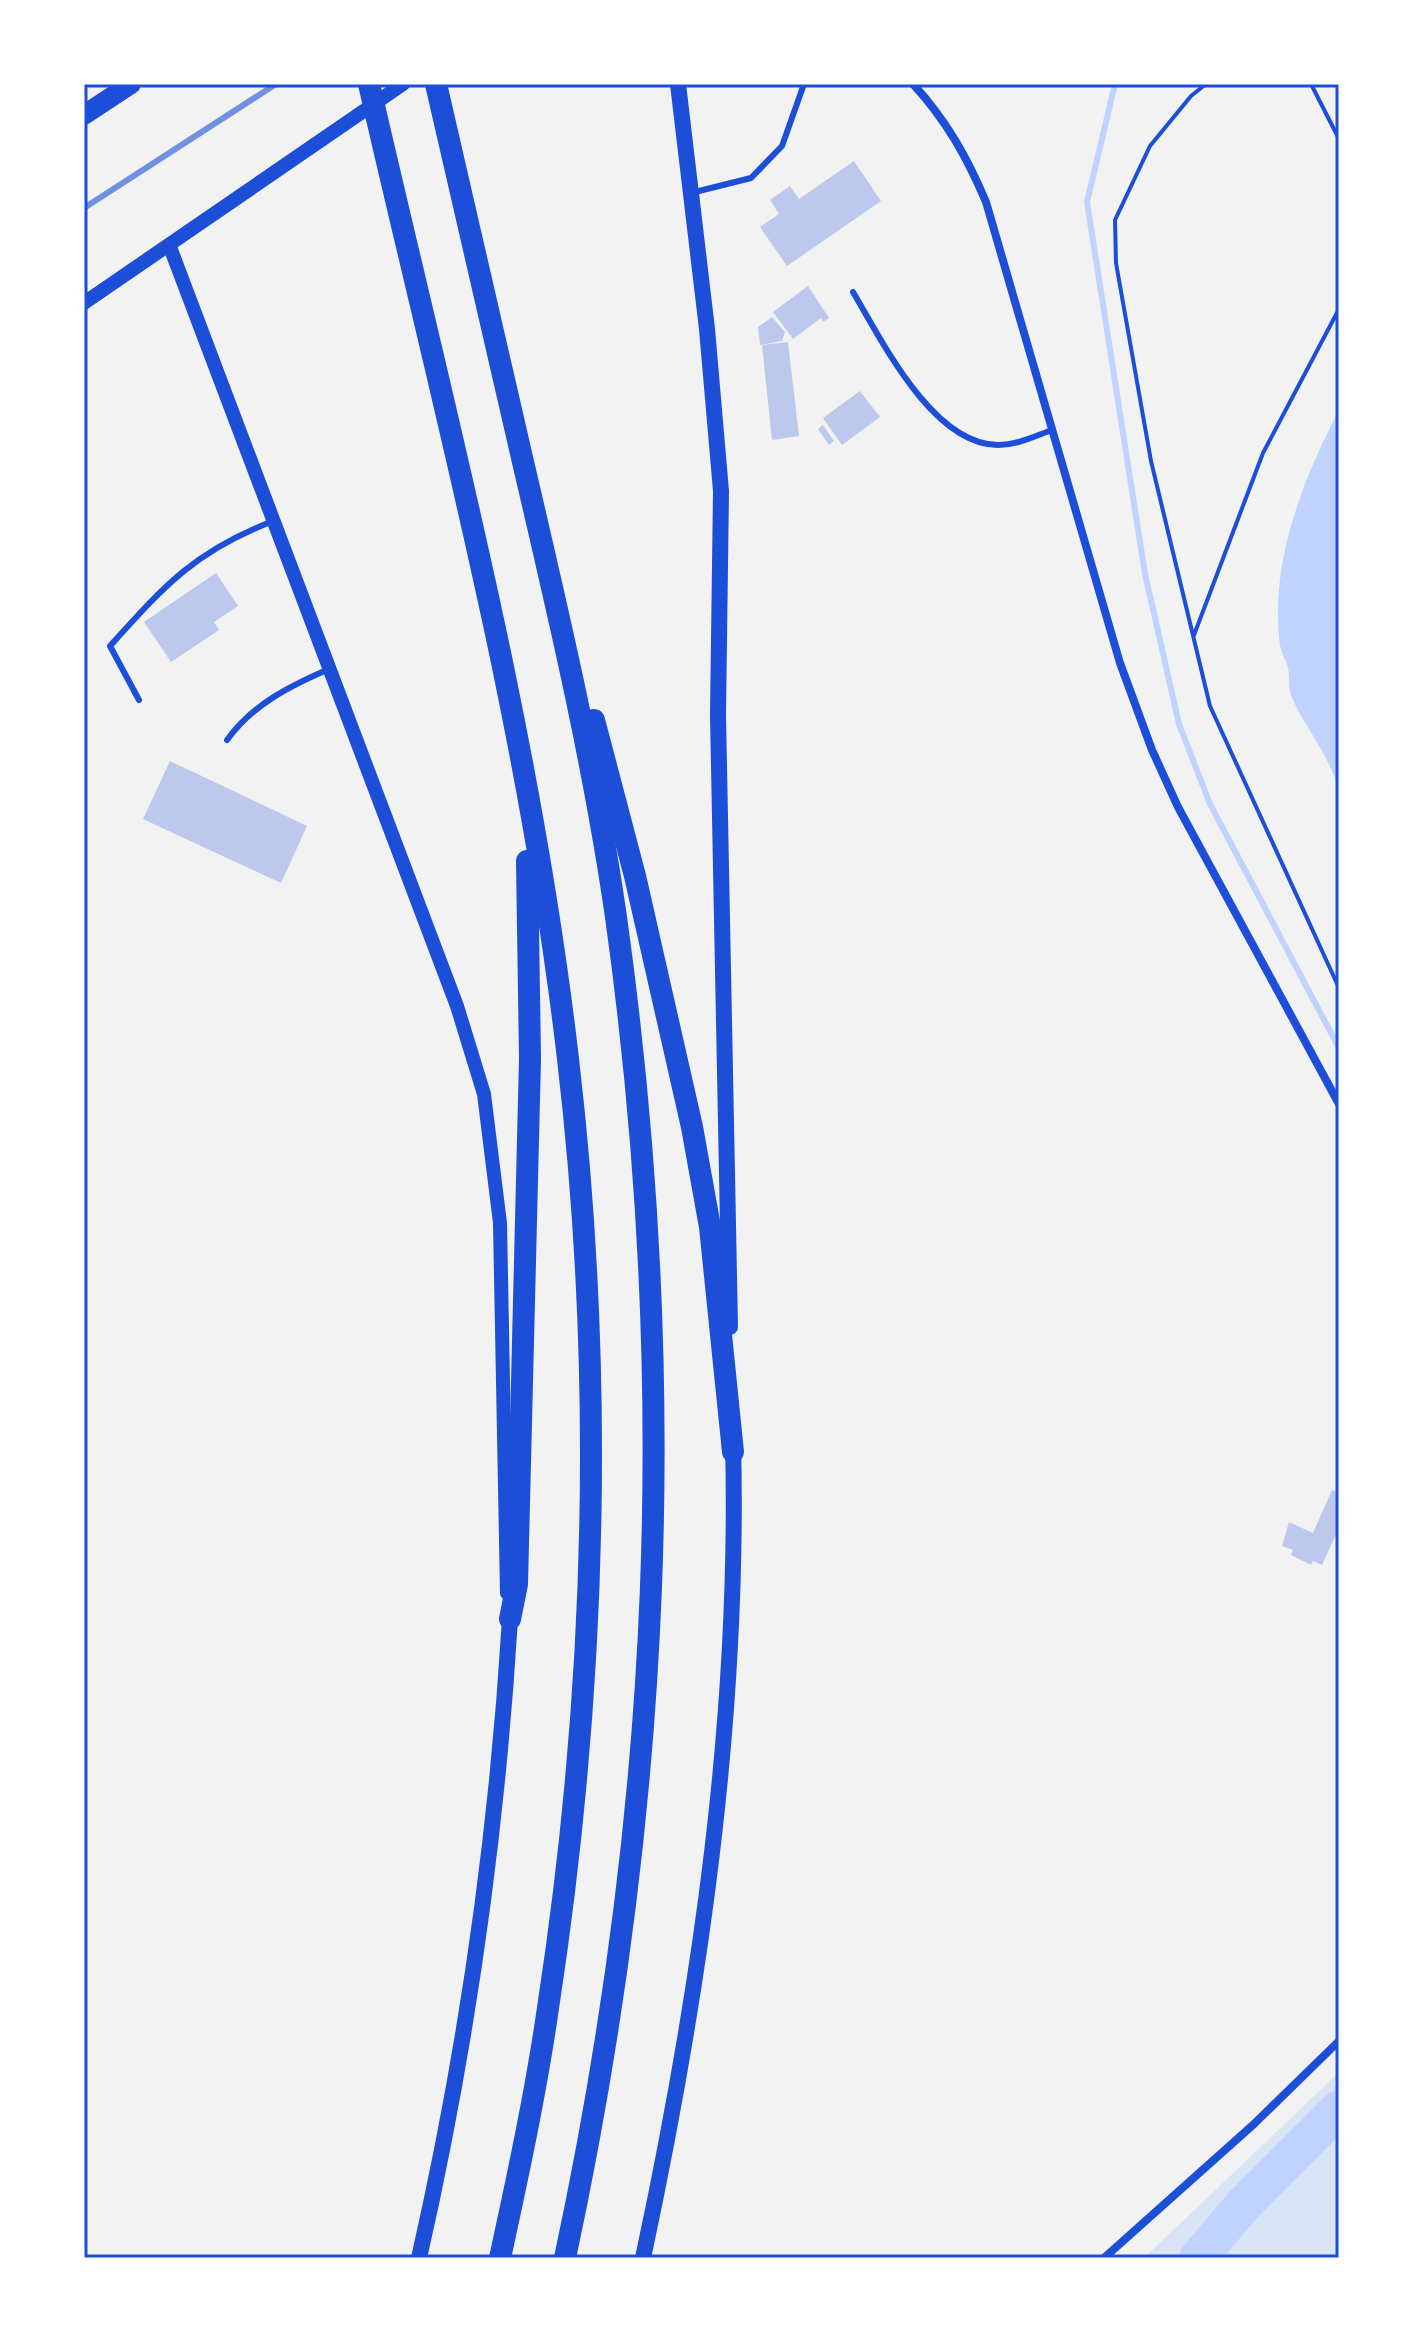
<svg xmlns="http://www.w3.org/2000/svg" width="1423" height="2342" viewBox="0 0 1423 2342" font-family="'Zilla Slab',serif">
<style>
.green{fill:#dbe4f7}
.water{fill:#bfd3fe}
.lines{fill:none;stroke-linecap:round;stroke-linejoin:round}
.stream{stroke:#bfd3fe;stroke-width:6}
.river{stroke:#bfd3fe;stroke-width:38}
.building{fill:#bdc9ec}
.path{stroke:#1d4ed8;stroke-width:4}
.service{stroke:#1d4ed8;stroke-width:6}
.minor{stroke:#1d4ed8;stroke-width:8}
.tertiary{stroke:#1d4ed8;stroke-width:14}
.secondary{stroke:#1d4ed8;stroke-width:16}
.trunk{stroke:#1d4ed8;stroke-width:20}
.motorway{stroke:#1d4ed8;stroke-width:22}
.rail{stroke:#7290e2;stroke-width:6}
.neatline{fill:none;stroke:#1d4ed8;stroke-width:3}
</style>
<rect width="100%" height="100%" fill="#f2f2f2"/>
<!-- green -->
<polygon class="green" points="1339,2072 1339,2258 1144,2258"/>
<!-- water -->
<path class="water" d="M1339 410V791C1330 756 1307 731 1292 698 1288 689 1290 678 1288 668 1286 660 1281 653 1280 645 1269 564 1303 479 1339 410Z"/>
<g class="lines">
<!-- stream -->
<polyline class="stream" points="1115,84 1087,202 1145,574 1179,724 1210,804 1339,1048"/>
<!-- river -->
<polyline class="river" points="1198,2258 1245,2203 1339,2109"/>
</g>
<!-- building -->
<g class="building">
<polygon points="854,161 881,201 787,266 760,227 779,214 770,200 790,186 799,199"/>
<polygon points="808,286 829,318 823,322 821,318 793,339 773,312"/>
<polygon points="772,317 785,332 782,341 760,345 758,327"/>
<polygon points="788,342 799,436 772,440 762,345"/>
<polygon points="860,391 880,417 842,445 823,418"/>
<polygon points="823,425 834,441 829,445 818,429"/>
<polygon points="216,573 238,606 214,622 219,630 171,662 144,622"/>
<polygon points="170,761 307,826 281,883 143,819"/>
<polygon points="1332,1490 1339,1493 1339,1528 1322,1565 1313,1561 1311,1565 1291,1555 1293,1550 1282,1546 1289,1522 1313,1533"/>
</g>
<g class="lines">
<!-- path -->
<g class="path">
<polyline points="1206,84 1191,96 1150,146 1115,220 1116,263 1151,461 1210,706 1339,988"/>
<polyline points="1311,84 1339,139"/>
<polyline points="1194,635 1263,453 1339,309"/>
</g>
<!-- service -->
<g class="service">
<polyline points="691,193 751,178 782,146 804,84"/>
<path d="M853 292C882 341 933 445 998 445 1017 445 1035 436 1052 430"/>
<path d="M139 700 110 646C165 585 194 552 273 521"/>
<path d="M227 740C253 704 290 686 329 669"/>
</g>
<!-- minor -->
<g class="minor">
<path d="M913 84C946 120 967 157 986 202L1120 663 1152 750 1178 807 1339 1104"/>
<polyline points="1104,2258 1254,2124 1339,2041"/>
</g>
<!-- tertiary -->
<g class="tertiary">
<polyline points="170,247 457,1006 484,1094 500,1223 507,1593"/>
<polyline points="84,303 403,84"/>
</g>
<!-- secondary -->
<g class="secondary">
<polyline points="678,84 707,329 721,491 718,715 730,1327"/>
<path d="M419 2258C467 2047 497 1835 510 1619"/>
<path d="M643 2258C700 1991 740 1716 733 1442"/>
</g>
<!-- trunk -->
<polyline class="trunk" points="84,115 131,84"/>
<!-- motorway -->
<g class="motorway">
<path d="M369 84C443 407 530 729 568 1059 605 1374 596 1695 548 2008 536 2092 518 2175 500 2258"/>
<path d="M436 84C466 210 493 336 523 462 558 612 594 764 616 917 680 1376 662 1805 565 2258"/>
<polyline points="594,720 635,876 692,1127 710,1227 733,1452"/>
<polyline points="510,1619 517,1584 530,1059 527,861"/>
</g>
<!-- rail -->
<polyline class="rail" points="84,208 276,84"/>
</g>
<!-- border -->
<rect width="1423" height="2342" fill="none" stroke="#ffffff" stroke-width="172"/>
<rect x="86" y="86" width="1251" height="2170" class="neatline"/>
</svg>
